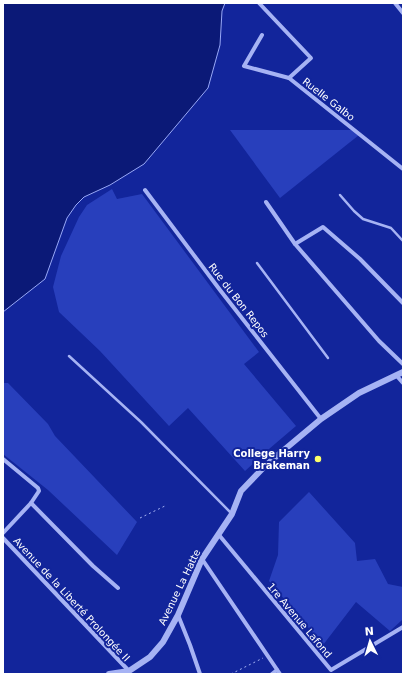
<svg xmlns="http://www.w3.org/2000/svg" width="406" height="677" viewBox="0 0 406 677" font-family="'DejaVu Sans',sans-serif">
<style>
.green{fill:#283fbc}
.water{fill:#0b1977;stroke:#98a8f7}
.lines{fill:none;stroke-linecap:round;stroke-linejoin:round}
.path{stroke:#a6b3f4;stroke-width:1;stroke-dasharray:2 3;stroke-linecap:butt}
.service{stroke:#a6b3f4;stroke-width:2.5}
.minor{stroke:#a6b3f4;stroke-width:4}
.tertiary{stroke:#a6b3f4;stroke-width:6}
.poi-dot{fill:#feff69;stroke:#12259b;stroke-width:1.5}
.labels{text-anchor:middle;stroke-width:4;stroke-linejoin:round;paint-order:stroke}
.street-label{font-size:10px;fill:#fff;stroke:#12259b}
.poi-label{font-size:10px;font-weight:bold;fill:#fff;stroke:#12259b;text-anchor:end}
</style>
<rect width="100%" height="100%" fill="#12259b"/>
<!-- green -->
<g class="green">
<polygon points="230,130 352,130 359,135 280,198"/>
<polygon points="112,189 117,199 142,194 259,352 244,364 296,426 269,449 245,471 188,408 169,426 100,351 59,312 53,287 61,256 79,217 87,205"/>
<polygon points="3,383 8,383 48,424 55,436 137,522 117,555 48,490 3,454"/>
<polygon points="309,492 355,543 357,561 375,559 388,584 403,587 402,620 390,631 356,602 323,645 269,581 278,555 279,522"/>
</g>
<!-- water -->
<polygon class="water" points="3,3 225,3 222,11 220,45 208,88 144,164 110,185 84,197 76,205 67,218 45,279 3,312"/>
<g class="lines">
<!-- path -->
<g class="path">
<polyline points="140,518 167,505"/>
<polyline points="231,674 263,658"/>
</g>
<!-- service -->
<g class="service">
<polyline points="340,195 354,211 363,219 391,228 403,241"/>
<polyline points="257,263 328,358"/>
<polyline points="69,356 141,422 232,514"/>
</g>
<!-- minor -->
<g class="minor">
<polyline points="259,3 311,58 289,78 403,169"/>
<polyline points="395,3 403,13"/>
<polyline points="262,35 244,66 289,78"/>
<polyline points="145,190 220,290 321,419"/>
<polyline points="266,202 295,244 379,341 403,364"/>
<polyline points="295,244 323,227 360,259 403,303"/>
<polyline points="396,375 403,383"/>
<polyline points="3,459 38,488 39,491 31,503 3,533"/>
<polyline points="31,503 93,566 118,588"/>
<polyline points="219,535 331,670 403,627"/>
<polyline points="3,538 129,671"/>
<polyline points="202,559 280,674"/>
<polyline points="178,615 190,645 200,674"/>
<polyline points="272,674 277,670"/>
</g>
<!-- tertiary -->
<polyline class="tertiary" points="109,674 129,671 150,657 163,642 178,615 202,559 232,514 241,491 266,465 321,419 359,393 403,372"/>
</g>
<!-- markers -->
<circle class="poi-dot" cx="318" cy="459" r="4"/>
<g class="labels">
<!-- street labels -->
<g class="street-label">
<text transform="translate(329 99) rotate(38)" y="4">Ruelle Galbo</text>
<text transform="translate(239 300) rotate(52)" y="4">Rue du Bon Repos</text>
<text transform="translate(179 587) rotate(-64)" y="4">Avenue La Hatte</text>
<text transform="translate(72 599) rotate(47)" y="4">Avenue de la Liberté Prolongée II</text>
<text transform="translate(300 620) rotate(50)" y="4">1re Avenue Lafond</text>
</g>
<!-- poi labels -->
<g class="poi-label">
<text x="310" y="457">College Harry<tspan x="310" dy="12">Brakeman</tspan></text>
</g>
</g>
<!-- border -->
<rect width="406" height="677" fill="none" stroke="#ffffff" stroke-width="8"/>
<!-- north arrow -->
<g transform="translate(370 641) rotate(355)" stroke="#12259b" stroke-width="3" paint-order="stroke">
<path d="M0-3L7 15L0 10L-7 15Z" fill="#ffffff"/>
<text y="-6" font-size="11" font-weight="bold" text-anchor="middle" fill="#ffffff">N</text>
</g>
</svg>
